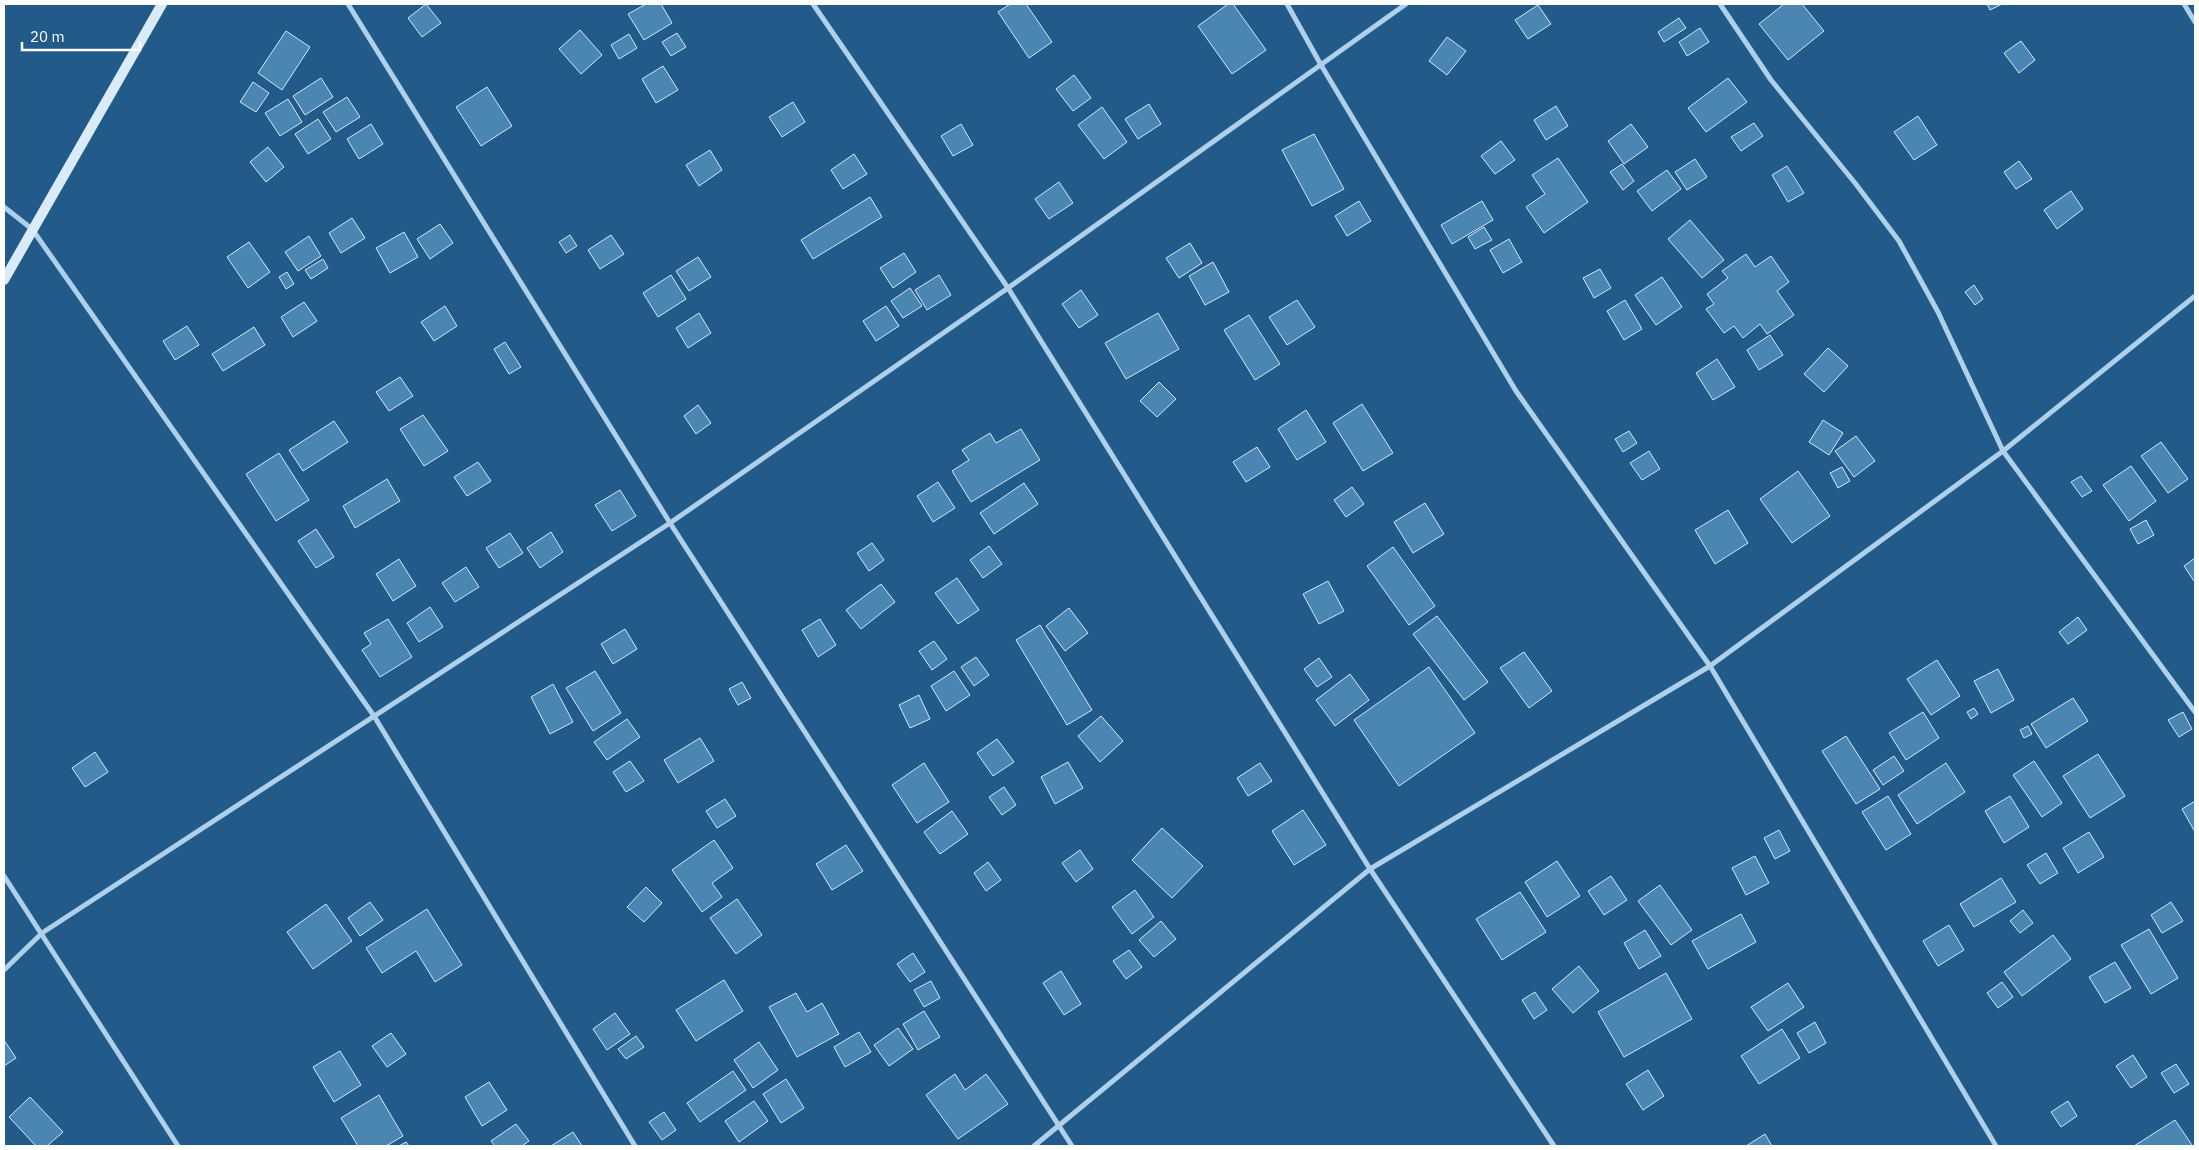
<svg xmlns="http://www.w3.org/2000/svg" width="2199" height="1150" viewBox="0 0 2199 1150" font-family="'IBM Plex Sans',sans-serif">
<style>
.building{fill:#4b85b1;stroke:#d3e8f8}
.lines{fill:none;stroke-linecap:round;stroke-linejoin:round}
.street{stroke:#aed0ea;stroke-width:5}
.secondary{stroke:#d9eaf8;stroke-width:10}
</style>
<rect width="100%" height="100%" fill="#225b89"/>
<!-- building -->
<g class="building">
<polygon points="426,4 441,23 422,37 408,18"/>
<polygon points="646,4 661,4 672,23 644,40 628,14"/>
<polygon points="1010,4 1026,4 1052,42 1029,58 998,12"/>
<polygon points="1228,4 1233,4 1266,50 1232,74 1198,26"/>
<polygon points="1784,4 1802,4 1824,31 1788,60 1759,24"/>
<polygon points="1987,4 2002,4 1990,10"/>
<polygon points="1538,5 1551,24 1528,39 1515,20"/>
<polygon points="1679,18 1686,28 1664,42 1658,32"/>
<polygon points="1700,28 1709,42 1687,56 1679,42"/>
<polygon points="580,30 602,55 581,74 559,49"/>
<polygon points="286,31 310,47 282,90 258,73"/>
<polygon points="677,33 686,47 671,56 662,42"/>
<polygon points="629,34 637,48 619,59 611,45"/>
<polygon points="1447,37 1466,51 1447,75 1429,61"/>
<polygon points="2021,41 2035,60 2019,73 2004,53"/>
<polygon points="663,66 678,90 656,103 642,79"/>
<polygon points="1074,75 1091,98 1073,111 1056,89"/>
<polygon points="321,78 333,97 305,115 293,96"/>
<polygon points="1728,78 1747,102 1706,132 1688,108"/>
<polygon points="253,82 269,93 256,112 240,102"/>
<polygon points="487,87 512,126 481,146 456,107"/>
<polygon points="347,97 360,117 336,132 323,112"/>
<polygon points="288,99 302,122 280,136 265,113"/>
<polygon points="793,102 805,122 782,137 769,117"/>
<polygon points="1149,104 1161,124 1138,139 1125,119"/>
<polygon points="1556,106 1568,126 1546,140 1534,120"/>
<polygon points="1102,107 1127,142 1104,159 1078,125"/>
<polygon points="1918,116 1937,145 1914,160 1894,132"/>
<polygon points="318,119 331,139 308,154 295,134"/>
<polygon points="1754,123 1763,136 1741,151 1731,137"/>
<polygon points="371,124 383,144 359,159 347,139"/>
<polygon points="961,124 973,145 953,156 941,136"/>
<polygon points="1631,124 1648,147 1624,164 1608,141"/>
<polygon points="1314,134 1344,189 1312,206 1282,150"/>
<polygon points="1501,141 1515,160 1495,174 1481,156"/>
<polygon points="268,147 284,167 266,182 250,162"/>
<polygon points="710,150 722,170 699,186 686,165"/>
<polygon points="854,154 867,174 843,189 831,170"/>
<polygon points="1558,158 1588,202 1544,233 1526,207 1545,194 1532,175"/>
<polygon points="1695,159 1707,177 1687,190 1675,172"/>
<polygon points="2019,161 2032,179 2016,189 2004,172"/>
<polygon points="1622,164 1634,181 1623,190 1610,172"/>
<polygon points="1787,166 1804,193 1788,202 1772,175"/>
<polygon points="1667,170 1681,189 1652,211 1637,191"/>
<polygon points="1059,182 1073,203 1049,219 1035,199"/>
<polygon points="2071,191 2083,209 2057,229 2044,210"/>
<polygon points="870,197 882,217 813,259 801,240"/>
<polygon points="1359,201 1371,221 1347,236 1335,216"/>
<polygon points="1482,201 1493,220 1452,244 1441,225"/>
<polygon points="352,218 365,238 341,253 329,233"/>
<polygon points="1690,220 1724,260 1702,278 1668,239"/>
<polygon points="440,224 453,243 430,259 417,239"/>
<polygon points="1484,227 1492,240 1475,249 1468,237"/>
<polygon points="404,232 418,257 390,273 376,248"/>
<polygon points="570,235 577,246 566,253 559,242"/>
<polygon points="611,235 624,254 600,269 588,250"/>
<polygon points="309,236 321,256 298,271 285,252"/>
<polygon points="1509,239 1522,262 1503,273 1490,250"/>
<polygon points="249,242 270,272 248,288 227,257"/>
<polygon points="1190,243 1202,263 1179,278 1166,258"/>
<polygon points="904,253 916,272 893,288 880,268"/>
<polygon points="1746,254 1755,267 1771,256 1789,282 1777,291 1794,315 1767,334 1760,324 1743,338 1734,326 1724,333 1706,309 1714,304 1707,294 1728,278 1722,271"/>
<polygon points="698,257 711,277 689,291 676,271"/>
<polygon points="323,259 328,268 311,279 305,270"/>
<polygon points="1213,262 1229,292 1205,305 1189,276"/>
<polygon points="1600,269 1611,288 1594,298 1583,278"/>
<polygon points="287,272 294,284 286,289 279,277"/>
<polygon points="671,275 686,299 658,317 643,293"/>
<polygon points="939,275 951,295 927,310 915,290"/>
<polygon points="1662,277 1682,307 1656,325 1635,295"/>
<polygon points="1974,285 1983,299 1975,305 1965,292"/>
<polygon points="910,288 922,306 903,318 891,301"/>
<polygon points="1081,290 1098,315 1079,328 1062,304"/>
<polygon points="1297,300 1315,327 1287,345 1269,317"/>
<polygon points="1625,300 1642,329 1624,340 1607,311"/>
<polygon points="304,302 317,321 293,337 281,317"/>
<polygon points="445,306 457,326 434,341 421,322"/>
<polygon points="886,306 899,326 876,341 863,321"/>
<polygon points="699,313 711,333 688,348 676,328"/>
<polygon points="1158,313 1179,349 1126,379 1105,343"/>
<polygon points="1249,315 1280,364 1255,380 1224,330"/>
<polygon points="187,326 199,345 175,360 163,341"/>
<polygon points="254,327 265,345 223,371 212,354"/>
<polygon points="1770,335 1783,355 1759,370 1747,350"/>
<polygon points="505,342 521,367 509,374 494,349"/>
<polygon points="1828,348 1848,366 1824,392 1804,374"/>
<polygon points="1717,359 1735,387 1713,400 1696,373"/>
<polygon points="400,377 413,396 389,411 376,392"/>
<polygon points="1159,382 1176,399 1157,417 1140,401"/>
<polygon points="1362,404 1393,453 1363,471 1333,423"/>
<polygon points="698,405 711,423 696,434 684,416"/>
<polygon points="1306,410 1326,442 1297,460 1278,429"/>
<polygon points="423,415 448,451 424,466 400,429"/>
<polygon points="1823,420 1843,433 1829,455 1809,442"/>
<polygon points="334,421 348,442 303,471 289,450"/>
<polygon points="1021,429 1040,460 971,502 952,471 969,460 962,450 990,433 996,443"/>
<polygon points="1629,431 1637,443 1623,452 1615,439"/>
<polygon points="1856,436 1875,461 1854,477 1835,451"/>
<polygon points="2161,442 2188,479 2168,493 2141,456"/>
<polygon points="1257,447 1270,467 1246,482 1233,462"/>
<polygon points="1649,451 1660,469 1642,480 1630,463"/>
<polygon points="279,453 309,500 276,521 246,474"/>
<polygon points="478,462 491,481 467,496 454,477"/>
<polygon points="2131,466 2156,501 2129,521 2103,485"/>
<polygon points="1842,467 1850,481 1838,488 1830,473"/>
<polygon points="1798,471 1830,516 1792,543 1760,499"/>
<polygon points="2081,476 2092,491 2082,497 2071,482"/>
<polygon points="387,479 400,501 355,528 343,506"/>
<polygon points="938,482 955,508 933,522 917,496"/>
<polygon points="1024,483 1038,504 994,534 980,513"/>
<polygon points="1352,487 1364,504 1346,517 1334,500"/>
<polygon points="620,490 636,516 612,531 595,505"/>
<polygon points="1425,503 1444,534 1413,553 1394,522"/>
<polygon points="1728,510 1748,543 1715,564 1695,530"/>
<polygon points="2146,520 2154,535 2138,544 2130,529"/>
<polygon points="316,529 334,557 316,568 298,541"/>
<polygon points="551,532 563,552 540,568 527,548"/>
<polygon points="510,533 523,553 499,568 486,548"/>
<polygon points="872,543 884,560 869,571 857,553"/>
<polygon points="989,546 1002,564 983,578 970,560"/>
<polygon points="1393,547 1435,606 1409,625 1367,566"/>
<polygon points="2195,558 2195,580 2194,581 2184,566"/>
<polygon points="399,559 416,586 393,601 376,574"/>
<polygon points="466,567 479,587 455,602 442,583"/>
<polygon points="957,578 979,610 958,624 935,593"/>
<polygon points="1328,581 1344,611 1319,624 1303,594"/>
<polygon points="881,584 895,602 861,629 846,610"/>
<polygon points="430,607 443,627 419,642 407,623"/>
<polygon points="1069,608 1088,633 1065,651 1046,626"/>
<polygon points="1437,616 1488,682 1464,700 1413,634"/>
<polygon points="2078,617 2087,630 2068,644 2059,632"/>
<polygon points="388,619 412,657 380,677 362,650 371,644 364,633"/>
<polygon points="820,619 836,645 818,657 802,630"/>
<polygon points="1040,625 1092,710 1067,725 1016,640"/>
<polygon points="625,629 637,649 613,664 601,644"/>
<polygon points="934,641 947,659 932,670 919,651"/>
<polygon points="1524,652 1552,691 1529,708 1500,668"/>
<polygon points="976,657 989,675 974,686 961,667"/>
<polygon points="1319,658 1332,677 1317,687 1304,669"/>
<polygon points="1937,660 1960,696 1931,715 1907,679"/>
<polygon points="1429,667 1475,733 1399,786 1354,720"/>
<polygon points="1998,669 2014,700 1991,713 1974,681"/>
<polygon points="595,671 621,713 593,731 566,688"/>
<polygon points="954,671 970,695 946,711 931,686"/>
<polygon points="1350,674 1369,700 1335,726 1316,700"/>
<polygon points="742,682 751,698 738,705 729,689"/>
<polygon points="553,684 573,722 550,734 531,697"/>
<polygon points="919,695 930,719 910,728 899,705"/>
<polygon points="2073,698 2088,721 2046,748 2031,724"/>
<polygon points="1974,708 1978,714 1971,719 1967,712"/>
<polygon points="1923,712 1939,738 1906,760 1889,733"/>
<polygon points="2183,712 2192,729 2179,737 2168,720"/>
<polygon points="1101,716 1123,741 1100,762 1078,736"/>
<polygon points="627,719 640,737 607,760 594,742"/>
<polygon points="2028,726 2032,734 2024,738 2020,730"/>
<polygon points="1846,736 1880,789 1856,804 1822,751"/>
<polygon points="700,738 714,761 678,783 664,760"/>
<polygon points="997,739 1014,762 993,776 977,753"/>
<polygon points="95,752 108,772 85,787 72,768"/>
<polygon points="2098,754 2125,796 2090,818 2063,776"/>
<polygon points="1894,756 1904,771 1883,785 1873,770"/>
<polygon points="630,761 644,781 626,792 613,772"/>
<polygon points="2034,761 2062,803 2042,817 2013,775"/>
<polygon points="1068,762 1083,788 1055,804 1041,777"/>
<polygon points="924,763 949,802 917,823 892,785"/>
<polygon points="1260,763 1272,781 1248,796 1237,778"/>
<polygon points="1946,763 1965,792 1917,824 1898,795"/>
<polygon points="1004,787 1016,805 1002,815 989,797"/>
<polygon points="1888,796 1911,834 1886,850 1862,812"/>
<polygon points="2010,796 2029,827 2004,843 1985,811"/>
<polygon points="725,799 736,816 717,828 706,811"/>
<polygon points="2195,801 2195,832 2182,809"/>
<polygon points="1303,810 1326,845 1294,865 1272,831"/>
<polygon points="952,811 968,834 940,854 924,832"/>
<polygon points="1162,828 1203,866 1172,898 1132,860"/>
<polygon points="1779,830 1790,851 1775,859 1764,838"/>
<polygon points="2089,832 2104,857 2078,873 2063,848"/>
<polygon points="714,840 733,868 712,883 722,897 702,912 672,870"/>
<polygon points="846,845 863,871 832,890 816,864"/>
<polygon points="1080,850 1093,869 1076,882 1062,863"/>
<polygon points="2046,853 2058,873 2040,884 2027,865"/>
<polygon points="1755,856 1769,883 1746,895 1732,868"/>
<polygon points="1557,861 1580,896 1547,917 1525,882"/>
<polygon points="988,862 1001,880 986,891 974,873"/>
<polygon points="1611,876 1627,900 1604,915 1588,891"/>
<polygon points="2001,878 2016,902 1974,927 1960,904"/>
<polygon points="1660,885 1692,930 1671,945 1638,901"/>
<polygon points="646,887 662,903 644,922 627,907"/>
<polygon points="1135,890 1154,917 1132,934 1112,907"/>
<polygon points="1520,892 1546,932 1502,960 1476,919"/>
<polygon points="737,899 762,935 736,954 710,918"/>
<polygon points="370,902 383,920 360,936 348,918"/>
<polygon points="2171,902 2183,921 2162,933 2151,915"/>
<polygon points="326,904 352,941 313,969 287,932"/>
<polygon points="427,909 462,965 435,982 416,951 382,973 366,948"/>
<polygon points="2023,910 2033,923 2020,933 2010,921"/>
<polygon points="1741,914 1756,942 1708,969 1692,941"/>
<polygon points="1161,921 1176,939 1154,957 1139,940"/>
<polygon points="1949,925 1964,950 1938,966 1923,941"/>
<polygon points="2149,929 2178,978 2151,994 2121,945"/>
<polygon points="1645,930 1661,956 1639,969 1624,943"/>
<polygon points="2053,935 2071,959 2022,996 2004,972"/>
<polygon points="1129,950 1142,967 1126,979 1113,961"/>
<polygon points="913,953 925,972 910,982 897,964"/>
<polygon points="2115,962 2131,988 2105,1003 2089,977"/>
<polygon points="1579,966 1599,991 1573,1013 1552,989"/>
<polygon points="1061,971 1081,1004 1064,1015 1043,983"/>
<polygon points="1666,973 1692,1019 1624,1057 1598,1012"/>
<polygon points="724,980 743,1011 696,1041 676,1010"/>
<polygon points="931,981 940,998 924,1007 914,990"/>
<polygon points="2002,982 2013,997 1998,1008 1987,993"/>
<polygon points="1788,983 1804,1007 1768,1031 1751,1007"/>
<polygon points="1535,992 1547,1010 1534,1019 1522,1000"/>
<polygon points="796,993 807,1012 822,1003 839,1034 797,1057 769,1007"/>
<polygon points="924,1011 940,1037 918,1050 903,1024"/>
<polygon points="615,1013 630,1034 607,1050 593,1029"/>
<polygon points="1815,1022 1826,1043 1809,1053 1797,1033"/>
<polygon points="898,1028 913,1049 889,1066 874,1045"/>
<polygon points="1782,1029 1800,1058 1759,1084 1741,1056"/>
<polygon points="859,1032 871,1052 845,1067 834,1047"/>
<polygon points="391,1033 406,1054 387,1067 372,1046"/>
<polygon points="636,1036 644,1047 626,1059 618,1049"/>
<polygon points="4,1040 16,1058 4,1066"/>
<polygon points="759,1042 778,1070 753,1088 734,1060"/>
<polygon points="340,1051 361,1085 334,1102 313,1067"/>
<polygon points="2133,1055 2147,1077 2131,1088 2116,1066"/>
<polygon points="2176,1064 2189,1084 2174,1093 2161,1073"/>
<polygon points="1648,1070 1664,1096 1643,1110 1626,1084"/>
<polygon points="733,1071 746,1090 700,1122 687,1103"/>
<polygon points="955,1074 965,1090 986,1074 1008,1104 958,1139 926,1095"/>
<polygon points="786,1079 804,1108 781,1123 763,1094"/>
<polygon points="489,1082 507,1110 482,1126 465,1097"/>
<polygon points="379,1095 403,1136 386,1146 358,1146 341,1118"/>
<polygon points="30,1097 63,1132 47,1146 36,1146 9,1117"/>
<polygon points="754,1101 768,1121 739,1142 725,1121"/>
<polygon points="2068,1101 2077,1116 2061,1127 2051,1112"/>
<polygon points="664,1112 676,1130 662,1140 649,1122"/>
<polygon points="2175,1120 2192,1145 2190,1146 2134,1146"/>
<polygon points="516,1124 529,1141 522,1146 495,1146 491,1141"/>
<polygon points="573,1132 582,1146 551,1146"/>
<polygon points="1765,1134 1772,1146 1746,1146"/>
<polygon points="406,1142 409,1146 399,1146"/>
</g>
<g class="lines">
<!-- street -->
<g class="street">
<polyline points="348,4 670,523 1072,1146"/>
<polyline points="813,4 1008,288 1370,869 1554,1146"/>
<polyline points="1287,4 1321,65 1516,391 1710,666 1996,1146"/>
<polyline points="1720,4 1771,80 1855,183 1899,241 1938,312 2003,451 2195,712"/>
<polyline points="2184,4 2195,22"/>
<polyline points="4,207 32,229 374,716 635,1146"/>
<polyline points="4,876 178,1146"/>
<polyline points="4,970 42,933 670,523 1008,288 1406,4"/>
<polyline points="1034,1146 1370,869 1710,666 2003,451 2195,296"/>
</g>
<!-- secondary -->
<polyline class="secondary" points="4,280 162,4"/>
</g>
<!-- border -->
<rect width="2199" height="1150" fill="none" stroke="#ffffff" stroke-width="10"/>
<!-- scale -->
<path d="M22 42v8h118v-8" fill="none" stroke="#ffffff" stroke-width="2.5"/>
<text x="30" y="42" font-size="15" fill="#ffffff" stroke="#225b89" stroke-width="4" paint-order="stroke">20 m</text>
</svg>
